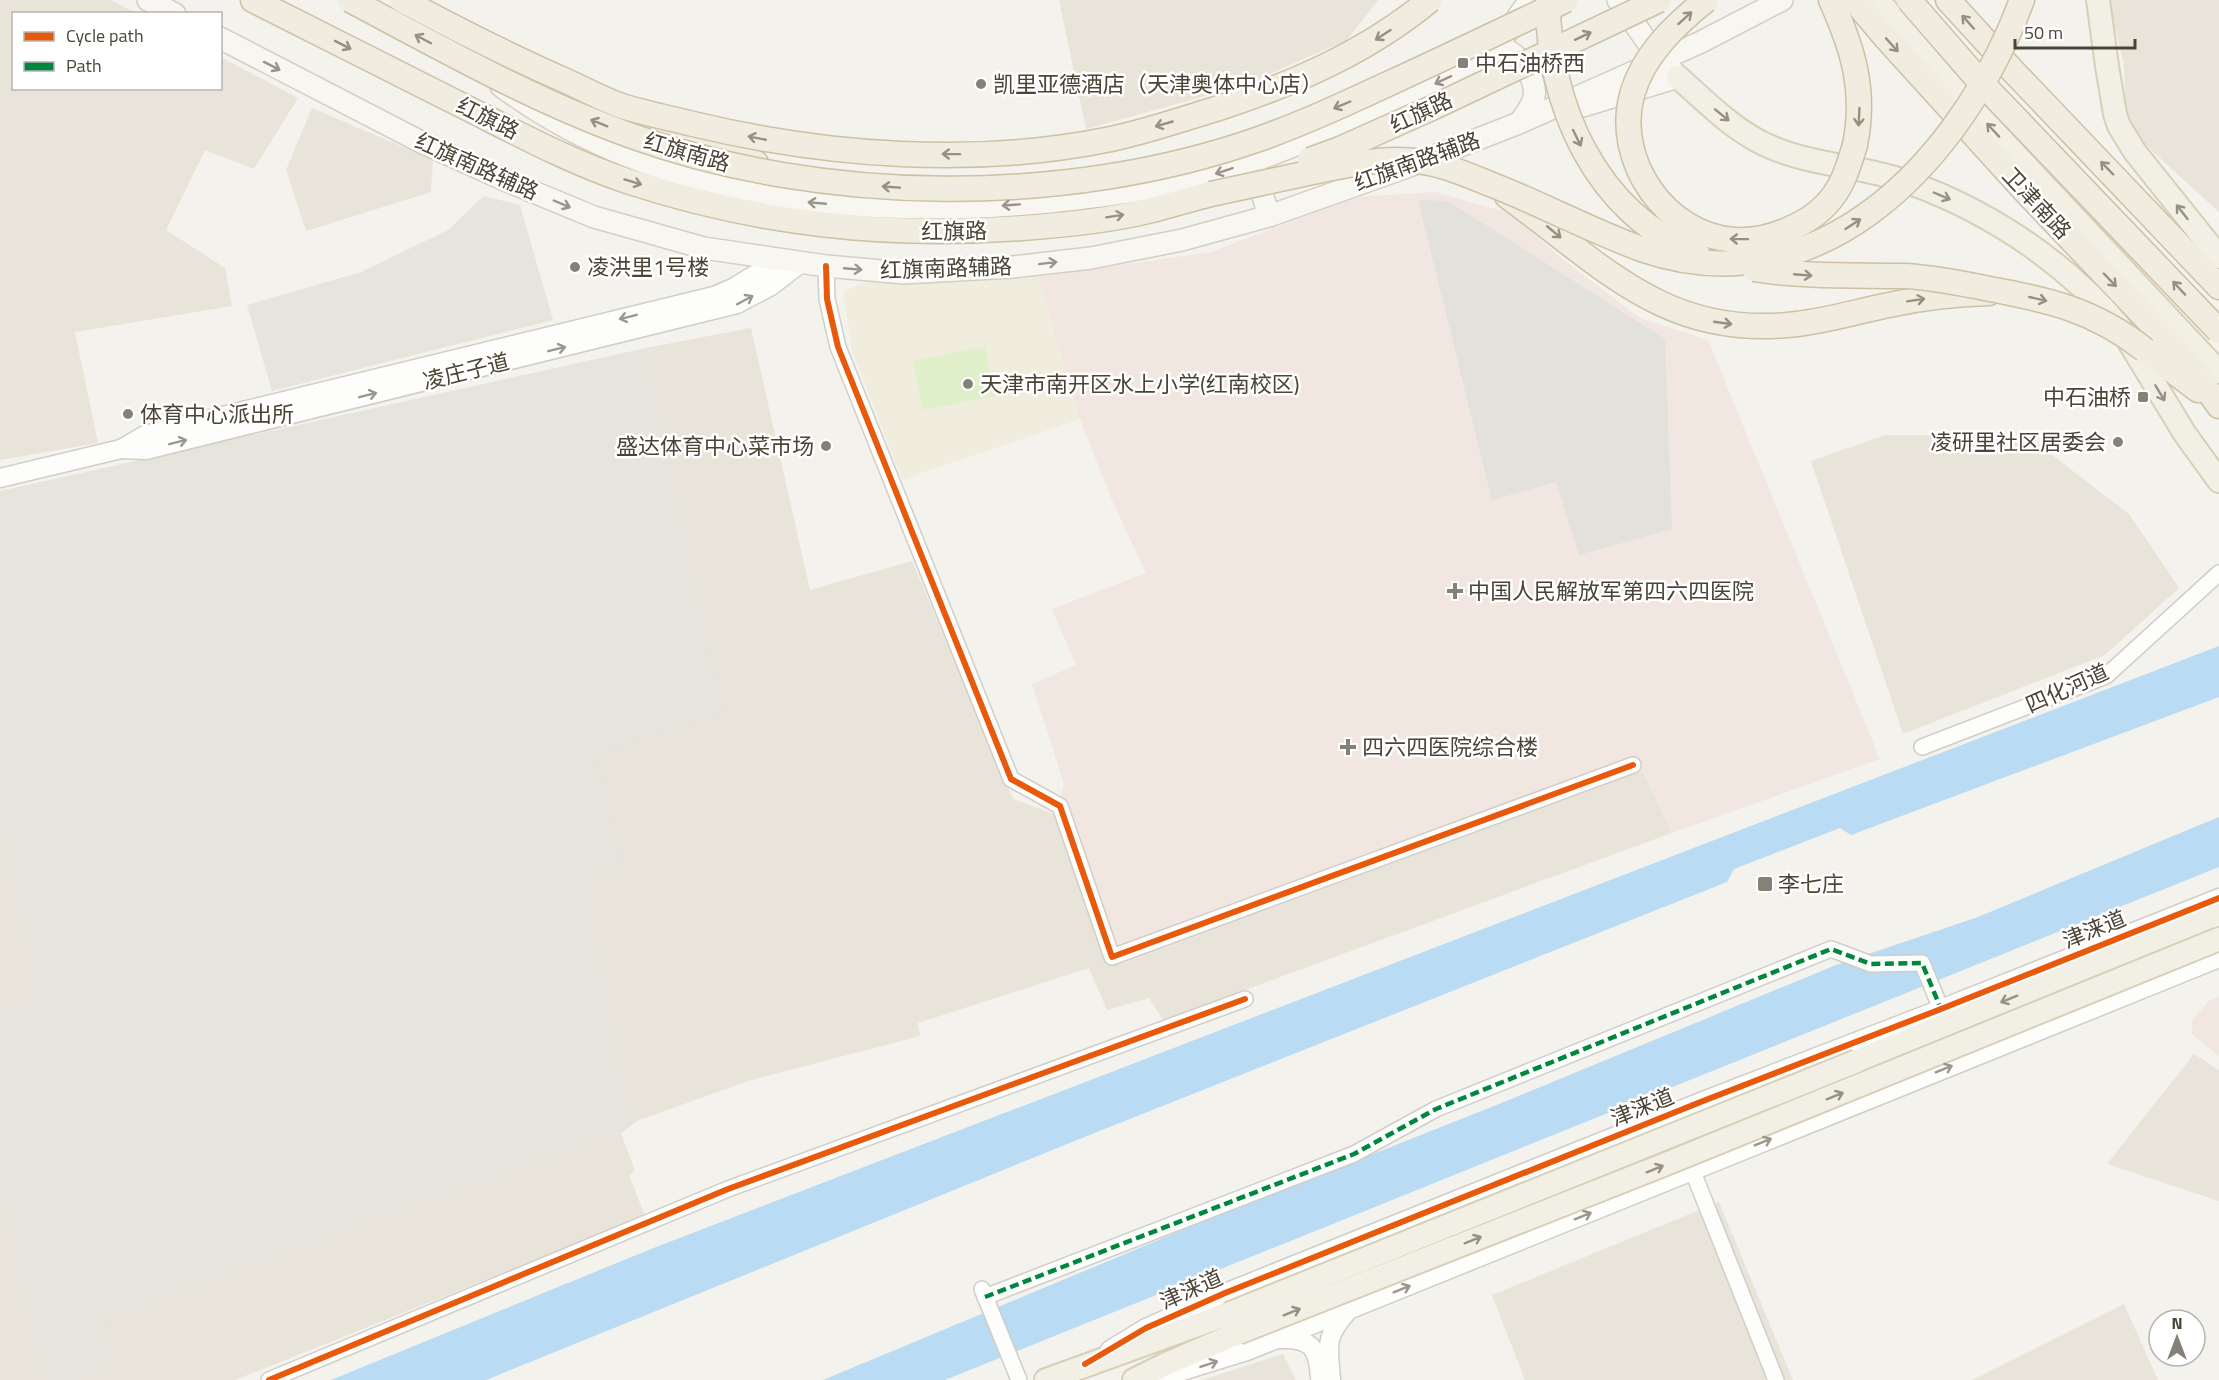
<svg xmlns="http://www.w3.org/2000/svg" width="2219" height="1380" viewBox="0 0 2219 1380" font-family="'Titillium Web','Noto Sans SC',sans-serif">
<style>
.residential{fill:#e8e4d9}
.industrial{fill:#e7e3dd}
.education{fill:#f1edde}
.medical{fill:#f2e6e0}
.green{fill:#dff0ca}
.parking{fill:#e2e1db}
.water{fill:#b9dbf4}
.lines{fill:none;stroke-linecap:round;stroke-linejoin:round}
.minor-casing{stroke:#d0cec8;stroke-width:18}
.tertiary-casing{stroke:#d0cec8;stroke-width:21}
.secondary-casing{stroke:#d3cfc3;stroke-width:24}
.primary-casing{stroke:#d7cfb8;stroke-width:26}
.trunk-casing{stroke:#cdc0a5;stroke-width:27}
.minor{stroke:#fdfdfc;stroke-width:15}
.tertiary{stroke:#fdfdfc;stroke-width:18}
.secondary{stroke:#f7f6f0;stroke-width:21}
.primary{stroke:#f2efe4;stroke-width:22}
.trunk{stroke:#f0ecdf;stroke-width:24}
.primary-bridge-casing{stroke:#d7cfb8;stroke-width:26;stroke-linecap:butt}
.trunk-bridge-casing{stroke:#cdc0a5;stroke-width:27;stroke-linecap:butt}
.primary-bridge{stroke:#f2efe4;stroke-width:22}
.trunk-bridge{stroke:#f0ecdf;stroke-width:24}
.quiet{stroke:#00873e;stroke-width:4.5;stroke-dasharray:9 4.5;stroke-linecap:butt}
.cycleway-casing{stroke:#fff;stroke-width:10}
.cycleway{stroke:#e8590c;stroke-width:6}
.oneway{stroke:#959082}
.oneway2{stroke:#98948a}
.oneway3{stroke:#969184}
.oneway4{stroke:#9b978f}
.poi-dot{fill:#868176;stroke:#fff;stroke-width:2}
.labels{text-anchor:middle;stroke-width:5;stroke-linejoin:round;paint-order:stroke}
.poi-label{font-size:22px;fill:#4b4436;stroke:#fff;text-anchor:start}
.street-label{font-size:22px;fill:#4b4436;stroke:#fff}
</style>
<rect width="100%" height="100%" fill="#f3f2ec"/>
<!-- residential -->
<g class="residential">
<polygon points="0,0 111,0 136,13 14,14 14,88 220,88 221,57 298,98 254,169 205,150 166,230 225,268 232,306 75,332 98,443 0,460"/>
<polygon points="1059,0 1378,0 1347,40 1242,86 1086,129"/>
<polygon points="2108,0 2219,0 2219,212 2126,127 2124,65"/>
<polygon points="312,108 433,160 431,192 306,231 286,170"/>
<polygon points="751,328 810,590 912,561 1013,799 1056,815 1107,963 1119,965 1642,770 1672,833 1163,1020 1149,998 1107,1010 1089,968 918,1023 920,1036 748,1081 637,1121 624,1086 587,878 623,868 596,754 723,713 646,348"/>
<polygon points="1885,435 2027,436 2129,514 2179,588 2105,655 1903,734 1811,461"/>
<polygon points="0,828 37,999 0,1008"/>
<polygon points="2194,1054 2219,1070 2219,1201 2107,1164"/>
<polygon points="621,1133 635,1171 629,1175 645,1216 235,1380 84,1380 116,1363 103,1320"/>
<polygon points="0,1191 30,1330 44,1380 0,1380"/>
<polygon points="1719,1202 1793,1380 1525,1380 1492,1295"/>
<polygon points="2124,1304 2158,1380 1972,1380"/>
<polygon points="1283,1354 1296,1380 1202,1380"/>
</g>
<!-- industrial -->
<g class="industrial">
<polygon points="484,196 520,205 553,320 272,391 247,305 361,272 448,230"/>
<polygon points="646,348 724,714 597,755 624,869 587,878 624,1086 637,1121 621,1133 104,1320 116,1363 84,1380 44,1380 30,1330 0,1191 0,1008 37,999 0,828 0,491"/>
</g>
<!-- education -->
<polygon class="education" points="1038,277 1080,419 902,480 852,350 843,292 862,283"/>
<!-- medical -->
<g class="medical">
<polygon points="1435,192 1509,213 1566,262 1640,318 1708,340 1880,759 1672,833 1642,770 1119,965 1107,963 1056,815 1064,784 1032,684 1076,665 1052,609 1146,573 1111,498 1080,419 1038,277 1211,252 1356,197"/>
<polygon points="2219,997 2219,1056 2192,1034 2192,1020 2210,1000"/>
</g>
<!-- green -->
<polygon class="green" points="985,346 995,396 923,410 913,361"/>
<!-- parking -->
<polygon class="parking" points="1418,200 1448,201 1665,339 1672,529 1579,555 1556,482 1492,500"/>
<!-- water -->
<g class="water">
<polygon points="2219,646 2219,697 1851,835 1840,828 1734,869 1727,882 1092,1134 486,1380 331,1380 651,1249"/>
<polygon points="2219,817 2219,867 945,1380 823,1380 1197,1224 1509,1100 1836,965 1978,917"/>
</g>
<g class="lines">
<!-- minor casing -->
<g class="minor-casing">
<g id="minor">
<polyline points="826,266 827,299 838,347 1011,779 1060,806 1112,957 1633,765"/>
<polyline points="1922,747 2106,676 2219,573"/>
<polyline points="1689,1162 1776,1380"/>
<polyline points="982,1289 1019,1380"/>
<polyline points="985,1297 1354,1154 1436,1109 1831,949 1871,964 1922,963 1941,1009"/>
<polyline points="269,1380 728,1189 1245,999"/>
</g>
</g>
<!-- tertiary casing -->
<g class="tertiary-casing">
<g id="tertiary">
<polyline points="121,449 146,450 737,304 771,286 801,263"/>
<polyline points="0,478 121,449 145,435 714,296 733,288 779,260"/>
<path d="M1281 1339C1312 1338 1318 1349 1320 1377"/>
<polyline points="1110,1350 1146,1328 1225,1293 1703,1101 1941,1009 2219,898"/>
<polyline points="1153,1380 1247,1351 2219,958"/>
<path d="M1331 1380C1329 1346 1323 1339 1347 1312"/>
</g>
</g>
<!-- secondary casing -->
<g class="secondary-casing">
<g id="secondary">
<polyline points="148,0 175,14"/>
<polyline points="220,38 421,142 507,181 594,217 704,248 826,266 904,273 1013,267 1091,258 1182,240 1269,216 1404,168 1519,123 1701,42 1782,0"/>
<path d="M1489 56 1510 52C1523 60 1537 81 1534 97 1532 106 1525 115 1520 122"/>
<path d="M501 86C657 202 863 220 1050 202 1106 196 1162 189 1215 174 1265 159 1313 138 1361 118 1388 106 1415 93 1442 80 1456 73 1473 67 1486 57 1498 49 1519 14 1530 0"/>
<polyline points="1583,106 1678,77 1650,46 1618,0"/>
<polyline points="1254,167 1269,216"/>
</g>
</g>
<!-- primary casing -->
<g class="primary-casing">
<g id="primary">
<polyline points="1878,0 1946,80 2219,372"/>
<polyline points="2098,0 2107,66 2115,114 2119,126 2135,152 2219,257"/>
<path d="M1678 77C1704 100 1731 128 1764 144 1805 164 1852 165 1895 178 1980 205 2063 259 2120 327L2185 434 2219 481"/>
<polyline points="1857,1061 2219,914"/>
<polyline points="1046,1380 1228,1314"/>
<polyline points="1134,1380 1166,1364 1238,1333"/>
</g>
</g>
<!-- trunk casing -->
<g class="trunk-casing">
<g id="trunk">
<path d="M253 0C322 35 392 70 461 105 515 132 570 162 627 181 758 224 886 238 1022 228 1064 225 1107 221 1148 211 1169 206 1190 199 1211 194"/>
<path d="M1831 0C1853 49 1866 90 1855 145"/>
<polyline points="1854,0 1886,38 2024,190 2185,359 2219,406"/>
<polyline points="1948,0 2012,70 2219,287"/>
<polyline points="2012,25 2022,0"/>
<polyline points="664,124 756,163"/>
<path d="M1507 196C1603 266 1667 340 1797 324 1830 320 1862 310 1894 304 1926 297 1957 294 1989 293"/>
<polyline points="2145,350 2198,390"/>
</g>
</g>
<!-- minor -->
<use href="#minor" class="minor"/>
<!-- tertiary -->
<use href="#tertiary" class="tertiary"/>
<!-- secondary -->
<use href="#secondary" class="secondary"/>
<!-- primary -->
<use href="#primary" class="primary"/>
<!-- trunk -->
<use href="#trunk" class="trunk"/>
<!-- primary-bridge casing -->
<g class="primary-bridge-casing">
<g id="primary-bridge">
<polyline points="1228,1314 1857,1061"/>
<polyline points="1238,1333 1666,1164 2219,939"/>
</g>
</g>
<!-- trunk-bridge casing -->
<g class="trunk-bridge-casing">
<g id="trunk-bridge">
<path d="M350 0C441 48 532 100 629 135 821 205 1066 207 1259 139 1304 123 1347 103 1390 83 1449 56 1507 28 1566 0"/>
<path d="M402 0C456 29 509 56 564 80 582 88 600 98 619 105 643 113 669 118 693 124 827 156 975 167 1111 139 1149 131 1186 118 1222 107 1298 82 1368 51 1430 0"/>
<path d="M1548 0C1547 103 1596 214 1697 253"/>
<path d="M1706 0C1675 25 1643 55 1632 95 1614 161 1666 235 1734 240 1752 241 1771 237 1787 230 1804 223 1820 213 1831 199 1844 183 1849 164 1855 145"/>
<polyline points="1909,0 1976,77 2219,331"/>
<polyline points="1310,160 1340,149 1434,107 1659,0"/>
<path d="M1211 194C1243 187 1276 180 1308 173 1346 165 1384 156 1423 162 1447 166 1468 175 1490 184 1542 204 1591 231 1644 250 1815 308 1950 169 2012 25"/>
<path d="M1754 269C1804 277 1853 275 1904 276 1931 277 1959 283 1985 288 2048 300 2093 309 2145 350"/>
</g>
</g>
<!-- primary-bridge -->
<use href="#primary-bridge" class="primary-bridge"/>
<!-- trunk-bridge -->
<use href="#trunk-bridge" class="trunk-bridge"/>
<!-- quiet -->
<polyline class="quiet" points="985,1297 1354,1154 1436,1109 1831,949 1871,964 1922,963 1941,1009"/>
<!-- cycleway casing -->
<g class="cycleway-casing">
<g id="cycleway">
<polyline points="826,266 827,299 838,347 1011,779 1060,806 1112,957 1633,765"/>
<polyline points="1085,1364 1146,1328 1225,1293 1703,1101 1941,1009 2219,898"/>
<polyline points="269,1380 728,1189 1245,999"/>
</g>
</g>
<!-- cycleway -->
<use href="#cycleway" class="cycleway"/>
</g>
<!-- one-way arrows -->
<defs><path id="oneway-shaft" d="M-6 0H5M1.5-3L5.5 0L1.5 3" fill="none" stroke-width="1.6" stroke-linecap="round" stroke-linejoin="round" transform="scale(1.5)"/></defs>
<g class="oneway">
<use href="#oneway-shaft" transform="translate(1685 18) rotate(-42)"/>
<use href="#oneway-shaft" transform="translate(1968 22) rotate(-132)"/>
<use href="#oneway-shaft" transform="translate(1383 35) rotate(147)"/>
<use href="#oneway-shaft" transform="translate(1583 36) rotate(-25)"/>
<use href="#oneway-shaft" transform="translate(423 39) rotate(-152)"/>
<use href="#oneway-shaft" transform="translate(343 45) rotate(27)"/>
<use href="#oneway-shaft" transform="translate(1892 45) rotate(48)"/>
<use href="#oneway-shaft" transform="translate(1342 105) rotate(157)"/>
<use href="#oneway-shaft" transform="translate(1859 117) rotate(93)"/>
<use href="#oneway-shaft" transform="translate(599 123) rotate(-158)"/>
<use href="#oneway-shaft" transform="translate(1164 124) rotate(164)"/>
<use href="#oneway-shaft" transform="translate(757 138) rotate(-169)"/>
<use href="#oneway-shaft" transform="translate(1577 138) rotate(64)"/>
<use href="#oneway-shaft" transform="translate(951 154) rotate(-179)"/>
<use href="#oneway-shaft" transform="translate(2107 168) rotate(-134)"/>
<use href="#oneway-shaft" transform="translate(633 182) rotate(17)"/>
<use href="#oneway-shaft" transform="translate(891 187) rotate(-176)"/>
<use href="#oneway-shaft" transform="translate(1115 216) rotate(-9)"/>
<use href="#oneway-shaft" transform="translate(1853 224) rotate(-33)"/>
<use href="#oneway-shaft" transform="translate(1554 232) rotate(40)"/>
<use href="#oneway-shaft" transform="translate(1739 239) rotate(-179)"/>
<use href="#oneway-shaft" transform="translate(1803 275) rotate(5)"/>
<use href="#oneway-shaft" transform="translate(2110 280) rotate(46)"/>
<use href="#oneway-shaft" transform="translate(2179 288) rotate(-133)"/>
<use href="#oneway-shaft" transform="translate(2038 299) rotate(13)"/>
<use href="#oneway-shaft" transform="translate(1916 300) rotate(-9)"/>
<use href="#oneway-shaft" transform="translate(1723 323) rotate(8)"/>
</g>
<g class="oneway2">
<use href="#oneway-shaft" transform="translate(272 66) rotate(27)"/>
<use href="#oneway-shaft" transform="translate(1443 80) rotate(155)"/>
<use href="#oneway-shaft" transform="translate(1224 171) rotate(162)"/>
<use href="#oneway-shaft" transform="translate(817 203) rotate(-175)"/>
<use href="#oneway-shaft" transform="translate(562 204) rotate(23)"/>
<use href="#oneway-shaft" transform="translate(1011 205) rotate(176)"/>
<use href="#oneway-shaft" transform="translate(1048 263) rotate(-7)"/>
<use href="#oneway-shaft" transform="translate(853 269) rotate(5)"/>
</g>
<g class="oneway3">
<use href="#oneway-shaft" transform="translate(1722 115) rotate(39)"/>
<use href="#oneway-shaft" transform="translate(1993 130) rotate(-133)"/>
<use href="#oneway-shaft" transform="translate(1942 196) rotate(23)"/>
<use href="#oneway-shaft" transform="translate(2182 212) rotate(-128)"/>
<use href="#oneway-shaft" transform="translate(2160 393) rotate(59)"/>
<use href="#oneway-shaft" transform="translate(2009 999) rotate(158)"/>
<use href="#oneway-shaft" transform="translate(1835 1096) rotate(-22)"/>
<use href="#oneway-shaft" transform="translate(1655 1169) rotate(-22)"/>
<use href="#oneway-shaft" transform="translate(1473 1240) rotate(-22)"/>
<use href="#oneway-shaft" transform="translate(1292 1312) rotate(-22)"/>
</g>
<g class="oneway4">
<use href="#oneway-shaft" transform="translate(745 300) rotate(-28)"/>
<use href="#oneway-shaft" transform="translate(628 317) rotate(166)"/>
<use href="#oneway-shaft" transform="translate(557 349) rotate(-14)"/>
<use href="#oneway-shaft" transform="translate(368 395) rotate(-14)"/>
<use href="#oneway-shaft" transform="translate(178 442) rotate(-14)"/>
<use href="#oneway-shaft" transform="translate(1944 1069) rotate(-22)"/>
<use href="#oneway-shaft" transform="translate(1763 1142) rotate(-22)"/>
<use href="#oneway-shaft" transform="translate(1583 1216) rotate(-22)"/>
<use href="#oneway-shaft" transform="translate(1402 1289) rotate(-22)"/>
<use href="#oneway-shaft" transform="translate(1209 1364) rotate(-18)"/>
</g>
<!-- markers -->
<g class="poi-dot">
<rect x="1457" y="57" width="12" height="12" rx="3"/>
<circle cx="981" cy="84" r="6"/>
<circle cx="575" cy="267" r="6"/>
<circle cx="968" cy="384" r="6"/>
<rect x="2137" y="391" width="12" height="12" rx="3"/>
<circle cx="128" cy="414" r="6"/>
<circle cx="2118" cy="442" r="6"/>
<circle cx="826" cy="446" r="6"/>
<path d="M1452 582h6v6h6v6h-6v6h-6v-6h-6v-6h6z"/>
<path d="M1345 738h6v6h6v6h-6v6h-6v-6h-6v-6h6z"/>
<rect x="1757" y="876" width="16" height="16" rx="3"/>
</g>
<g class="labels">
<!-- poi labels -->
<g class="poi-label">
<text x="1475" y="71">中石油桥西</text>
<text x="993" y="92">凯里亚德酒店（天津奥体中心店）</text>
<text x="587" y="275">凌洪里1号楼</text>
<text x="980" y="392">天津市南开区水上小学(红南校区)</text>
<text x="2131" y="405" text-anchor="end">中石油桥</text>
<text x="140" y="422">体育中心派出所</text>
<text x="2106" y="450" text-anchor="end">凌研里社区居委会</text>
<text x="814" y="454" text-anchor="end">盛达体育中心菜市场</text>
<text x="1468" y="599">中国人民解放军第四六四医院</text>
<text x="1362" y="755">四六四医院综合楼</text>
<text x="1778" y="892">李七庄</text>
</g>
<!-- street labels -->
<g class="street-label">
<text transform="translate(1421 112) rotate(-25)" y="8">红旗路</text>
<text transform="translate(488 118) rotate(26)" y="8">红旗路</text>
<text transform="translate(687 152) rotate(16)" y="8">红旗南路</text>
<text transform="translate(1417 161) rotate(-20)" y="8">红旗南路辅路</text>
<text transform="translate(477 166) rotate(24)" y="8">红旗南路辅路</text>
<text transform="translate(2037 203) rotate(47)" y="8">卫津南路</text>
<text transform="translate(954 231) rotate(-1)" y="8">红旗路</text>
<text transform="translate(946 268) rotate(-2)" y="8">红旗南路辅路</text>
<text transform="translate(466 371) rotate(-14)" y="8">凌庄子道</text>
<text transform="translate(2067 688) rotate(-24)" y="8">四化河道</text>
<text transform="translate(2094 929) rotate(-22)" y="8">津涞道</text>
<text transform="translate(1642 1107) rotate(-22)" y="8">津涞道</text>
<text transform="translate(1191 1289) rotate(-24)" y="8">津涞道</text>
</g>
</g>
<!-- legend -->
<rect x="12" y="12" width="210" height="78" fill="#ffffff" stroke="#b7b4af" stroke-width="1.5"/>
<rect x="24" y="32" width="30" height="9" fill="#e8590c" stroke="#b7b4af" stroke-width="1.5"/>
<text x="66" y="42" font-size="18" fill="#4b4436">Cycle path</text>
<rect x="24" y="62" width="30" height="9" fill="#00873e" stroke="#b7b4af" stroke-width="1.5"/>
<text x="66" y="72" font-size="18" fill="#4b4436">Path</text>
<!-- north arrow -->
<g transform="translate(2177 1338)"><circle r="28" fill="#ffffff" stroke="#b7b4af" stroke-width="1.5"/>
<path d="M0-4.5L10 22L0 15L-10 22Z" fill="#868176"/>
<text y="-9" font-size="16" font-weight="bold" text-anchor="middle" fill="#4b4436">N</text>
</g>
<!-- scale -->
<path d="M2015 39v9h120v-9" fill="none" stroke="#4b4436" stroke-width="3"/>
<text x="2024" y="39" font-size="18" fill="#4b4436" stroke="#ffffff" stroke-width="4.5" paint-order="stroke">50 m</text>
</svg>
